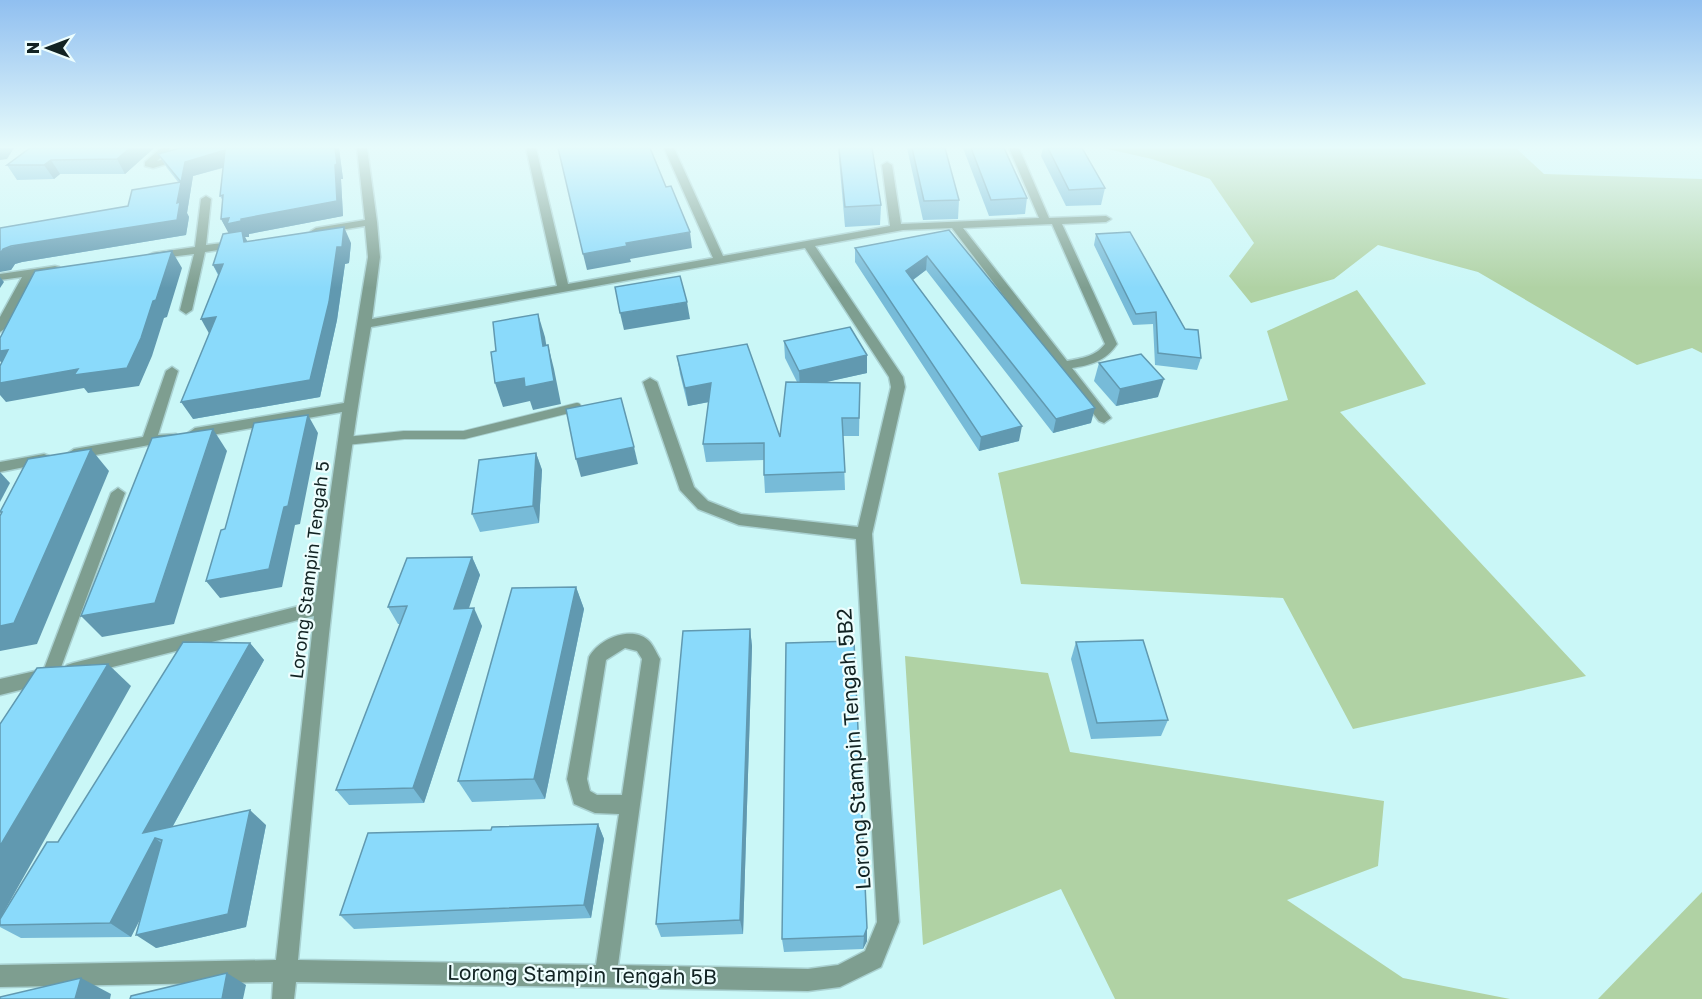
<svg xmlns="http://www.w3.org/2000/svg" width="1702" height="999" viewBox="0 0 1702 999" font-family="'Golos Text',sans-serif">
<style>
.green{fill:#b0d2a4}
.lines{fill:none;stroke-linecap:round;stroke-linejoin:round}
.lane-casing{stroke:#a9d1d1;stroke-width:10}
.street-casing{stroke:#a9d1d1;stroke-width:3}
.lane{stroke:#7e9e90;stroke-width:8}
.street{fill:#7e9e90;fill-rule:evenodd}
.wall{fill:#77bbd8}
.shaded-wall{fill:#6199b0}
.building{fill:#8adafb;stroke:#6199b0;stroke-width:1.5}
.labels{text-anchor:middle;stroke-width:4.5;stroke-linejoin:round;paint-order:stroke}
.street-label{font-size:18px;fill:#122323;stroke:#edfefe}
.near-street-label{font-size:21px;fill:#122323;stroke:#edfefe}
</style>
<rect width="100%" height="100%" fill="#caf7f7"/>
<!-- green -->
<g class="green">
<polygon points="1103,148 1516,148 1544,174 1702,179 1702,353 1692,348 1637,365 1478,272 1378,245 1334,279 1251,303 1229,276 1254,243 1210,179 1152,159"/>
<polygon points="1357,290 1426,384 1340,412 1586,676 1353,729 1283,598 1021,584 998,473 1288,400 1267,331"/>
<polygon points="905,656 1048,673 1070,752 1384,801 1378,866 1287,900 1403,978 1510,999 1115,999 1061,889 923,945"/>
<polygon points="1702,892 1702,999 1598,999"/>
</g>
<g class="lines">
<!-- lane casing -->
<g class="lane-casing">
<polyline id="lane" points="346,441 404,435 464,435 577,407"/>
</g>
<!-- street casing -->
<g class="street-casing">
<g id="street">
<polygon points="161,148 171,148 157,161 206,148 221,148 153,168 145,166 145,162"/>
<path d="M357 148H367L377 222 380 257 372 319 557 286 526 148H536L568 284 713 258 664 148H674L723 256 890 226 882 165 887 162 892 165 901 224 1039 218 1009 148H1019L1049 218 1106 216 1111 219 1106 222 1062 224 1117 344C1106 361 1091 365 1072 368L1111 418 1104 423 1099 421 952 228 903 230 815 246 903 377 905 387 872 534 899 922 881 967 840 987 808 991 296 982 294 999H272L273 982 0 987V965L276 960 314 616 73 677 67 675 64 670 67 665 73 663 315 602 342 412 195 438 188 433 195 428 344 403 368 257 365 226 316 234 311 231 316 228 365 220ZM1052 224 1105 344C1095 357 1082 358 1067 361L963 228ZM805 248 889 377 891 387 858 527 741 514 708 501 694 487 657 382 650 378 643 382 680 490 698 509 739 525 856 539 877 922 865 951 838 965 808 969 618 965 660 659C657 654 654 647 650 642 634 624 599 638 589 657L567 779 574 804 595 813 619 814 596 965 298 960C318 748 334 536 371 327ZM625 648 637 651 642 659 622 795H597L590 791 587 779 606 660Z"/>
<polygon points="206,196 211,199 206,245 239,241 244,244 239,247 205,252 192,310 186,314 180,310 194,254 153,259 147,256 153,253 195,247 201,199"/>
<polygon points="55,266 59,267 59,271 34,275 6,328 0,332 0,317 22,277 0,280 0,274"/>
<polygon points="172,367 178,371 158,435 176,434 178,437 176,440 74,459 69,457 67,454 74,449 143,437 166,371"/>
<polygon points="44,454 49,456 51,459 49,462 0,472 0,462"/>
<polygon points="118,488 125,493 56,681 0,695 0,679 44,669 111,493"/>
</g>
</g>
<!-- lane -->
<use href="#lane" class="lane"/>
<!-- street -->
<use href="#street" class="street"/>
</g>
<!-- wall -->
<g class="wall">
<polygon points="154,148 125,174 60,174 54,179 17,180 7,165"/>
<polygon points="180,148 339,148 343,179 341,179 343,216 249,234 249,237 245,237 247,241 351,243 349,263 345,264 337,320 320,397 193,419 209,333 218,275 213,265 229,233 221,219 223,201 220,196 223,168 193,176 187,213 189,217 186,235 22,262 15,264 11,270 0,228 128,206 178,182 167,168 158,154"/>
<polygon points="838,148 872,148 881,205 880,225 845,227"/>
<polygon points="907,148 945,148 959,200 958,219 923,220"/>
<polygon points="963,148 1004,148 1027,198 1025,214 989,216"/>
<polygon points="1043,148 1082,148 1105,188 1101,205 1066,206 1041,156"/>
<polygon points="949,230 1091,423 1053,433 926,270 913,280 1019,441 979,451 855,262 855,248"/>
<polygon points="1096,234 1185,329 1201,358 1197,370 1155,365 1153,324 1133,325 1094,245"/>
<polygon points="784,341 867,355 867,373 825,382 860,383 859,436 843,436 845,490 765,493 764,475 764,460 706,462 703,444 709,402 688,406 680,374 677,356 780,437 797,382 785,358"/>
<polygon points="1099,363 1158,397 1116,406 1094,381"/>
<polygon points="536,453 542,470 539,523 480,532 472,514"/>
<polygon points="472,557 480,575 468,608 482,626 424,803 349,805 336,790 401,624 398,624 388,607"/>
<polygon points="576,587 584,609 545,799 472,802 458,781"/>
<polygon points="750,629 752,646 743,934 661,937 656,924"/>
<polygon points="854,641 867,941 863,949 784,952 782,939"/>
<polygon points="1076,642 1168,720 1161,736 1091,739 1071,659"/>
<polygon points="250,643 264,660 173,826 266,825 246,927 156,948 140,919 131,937 21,938 0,927 0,919 58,842"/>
<polygon points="598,824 604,839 591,918 354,929 340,915"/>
</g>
<!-- shaded-wall -->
<g class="shaded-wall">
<polygon points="0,148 14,148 7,159 0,160"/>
<polygon points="130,148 154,148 125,174 117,159"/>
<polygon points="335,148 339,148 343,179 341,179 343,216 249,234 249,237 245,237 251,248 229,234 221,219 229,218 241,219 335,165"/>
<polygon points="225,150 232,165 193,176 187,213 189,217 186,235 22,262 15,264 11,270 0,272 0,254 3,249 177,203 185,162"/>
<polygon points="51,160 60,174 54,179 44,165"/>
<polygon points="344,227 351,243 349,263 345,264 337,320 320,397 193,419 181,402 337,247"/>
<polygon points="690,232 692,248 630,259 631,262 587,270 583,254 626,243"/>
<polygon points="172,251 182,268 167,317 164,318 152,356 139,386 88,393 84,388 6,402 0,395 0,383 153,301"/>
<polygon points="927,256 926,270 906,285 906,271"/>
<polygon points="223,264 223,282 213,265"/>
<polygon points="0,277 4,282 0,288"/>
<polygon points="687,302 690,319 624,330 620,313"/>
<polygon points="538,314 545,337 550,369 543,346"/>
<polygon points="216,317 211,337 201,319"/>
<polygon points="548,345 554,369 561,404 533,410 530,401 503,407 495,383"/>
<polygon points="8,350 7,370 0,361 0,351"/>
<polygon points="867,355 867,373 800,388 799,371"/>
<polygon points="1164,379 1158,397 1116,406 1120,389"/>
<polygon points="711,383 714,401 688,406 685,388"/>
<polygon points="1095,408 1091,423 1053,433 1056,419"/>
<polygon points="308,415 318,433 300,524 295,525 282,587 220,598 206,581 284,507"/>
<polygon points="1022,426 1019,441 979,451 981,437"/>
<polygon points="213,429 227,451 174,624 102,637 81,616"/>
<polygon points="634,447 638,464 581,477 576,459"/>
<polygon points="91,449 109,471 37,644 0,651 0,626"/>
<polygon points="536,453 542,470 539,523 533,506"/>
<polygon points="0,472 10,483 0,502"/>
<polygon points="472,557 480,575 463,626 454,609"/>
<polygon points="576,587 584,609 545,799 534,779"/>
<polygon points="474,608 482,626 424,803 413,788"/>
<polygon points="750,629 752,646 743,934 740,920"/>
<polygon points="250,643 264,660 164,842 155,838 174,853 131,937 110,923 143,833"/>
<polygon points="108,664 131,686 0,919 0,846"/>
<polygon points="250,810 266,825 246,927 156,948 136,935"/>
<polygon points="598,824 604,839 591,918 584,905"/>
<polygon points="867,928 867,941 863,949 864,936"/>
<polygon points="227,973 246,985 243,999 222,999"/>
<polygon points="81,978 111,994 110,999 75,999"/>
</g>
<!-- building -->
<g class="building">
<polygon points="30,148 130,148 117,159 51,160 44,165 7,165"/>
<polygon points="180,148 335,148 337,164 335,165 337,201 241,219 241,221 227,224 229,218 221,219 223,195 220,196 225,150 185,162 177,203 180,202 177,220 11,246 3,249 0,254 0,228 128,206 132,190 181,182 158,154"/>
<polygon points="558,148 650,148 666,187 671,186 690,232 626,243 627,246 583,254"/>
<polygon points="839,148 872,148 881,205 845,207"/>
<polygon points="912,148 945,148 959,200 924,201"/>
<polygon points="971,148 1004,148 1027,198 991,200"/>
<polygon points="1048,148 1082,148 1105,188 1069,190"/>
<polygon points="344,227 342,247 337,247 329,302 310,380 181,402 216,317 201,319 223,264 213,265 223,234 242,231 244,242"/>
<polygon points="949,230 1095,408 1056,419 927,256 906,271 1022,426 981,437 855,248"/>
<polygon points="1130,232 1185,329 1198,330 1201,358 1158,353 1156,312 1136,314 1096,234"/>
<polygon points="172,251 156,300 153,301 141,338 127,368 74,375 78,369 0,383 0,366 8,350 0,351 0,338 35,271"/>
<polygon points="680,276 687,302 620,313 615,287"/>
<polygon points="538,314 543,346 548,345 554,381 525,387 524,378 495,383 491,352 496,351 493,322"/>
<polygon points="850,327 867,355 799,371 784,341"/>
<polygon points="747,344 780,437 786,382 860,383 859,418 842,418 845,472 764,475 764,443 703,444 711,383 685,388 677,356"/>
<polygon points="1141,354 1164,379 1120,389 1099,363"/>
<polygon points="621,398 634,447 576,459 566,409"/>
<polygon points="308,415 288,506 284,507 269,569 206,581 221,530 225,529 254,423"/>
<polygon points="213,429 155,603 81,616 152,438"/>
<polygon points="91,449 14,623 0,626 0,516 2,512 0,512 28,459"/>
<polygon points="536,453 533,506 472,514 479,460"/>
<polygon points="472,557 454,609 474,608 413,788 336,790 407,606 388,607 407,558"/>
<polygon points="576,587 534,779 458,781 512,588"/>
<polygon points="750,629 740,920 656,924 683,631"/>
<polygon points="1143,640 1168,720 1097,723 1076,642"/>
<polygon points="854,641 867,928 864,936 782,939 786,643"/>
<polygon points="183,642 250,643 143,833 250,810 228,914 136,935 162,840 155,838 110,923 0,925 0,919 47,842 58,842"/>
<polygon points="108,664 0,846 0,724 37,668"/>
<polygon points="598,824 584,905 340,915 368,833 491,830 492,827"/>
<polygon points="227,973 222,999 130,999 131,996"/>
<polygon points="81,978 75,999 0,999 0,997"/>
</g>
<!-- sky -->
<linearGradient id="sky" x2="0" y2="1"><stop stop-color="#90bff0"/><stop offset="0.51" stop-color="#e7fbfb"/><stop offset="1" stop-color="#e7fbfb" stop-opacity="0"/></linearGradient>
<rect width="1702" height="288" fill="url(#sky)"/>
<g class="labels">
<!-- street labels -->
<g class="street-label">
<text transform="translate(310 570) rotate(-83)" y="6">Lorong Stampin Tengah 5</text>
</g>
<!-- near-street labels -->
<g class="near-street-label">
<text transform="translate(854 749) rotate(-94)" y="7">Lorong Stampin Tengah 5B2</text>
<text transform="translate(582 975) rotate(1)" y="7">Lorong Stampin Tengah 5B</text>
</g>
</g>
<!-- north arrow -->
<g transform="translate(48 48) rotate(270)" stroke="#edfefe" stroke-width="4.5" paint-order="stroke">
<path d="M0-4.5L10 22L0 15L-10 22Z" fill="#122323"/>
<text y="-9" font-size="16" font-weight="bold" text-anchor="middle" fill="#122323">N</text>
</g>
</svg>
